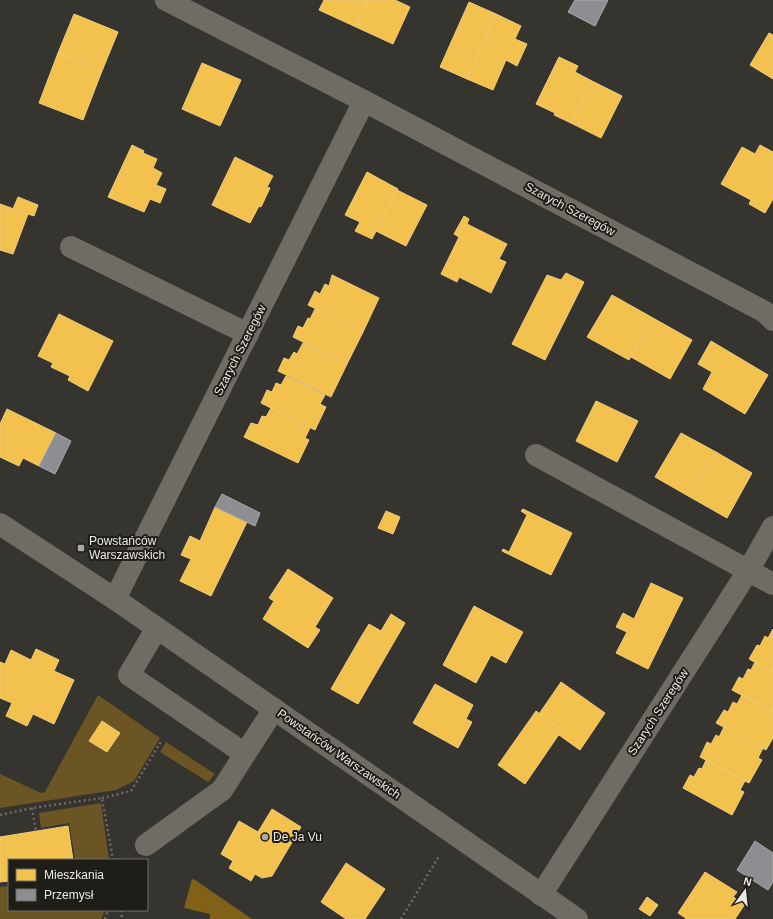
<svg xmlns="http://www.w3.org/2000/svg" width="773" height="919" viewBox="0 0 773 919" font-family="Helvetica,sans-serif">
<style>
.green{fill:#6c5524}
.forest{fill:#806117}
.homes{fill:#f2c14e;stroke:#f0cd7a}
.industry{fill:#8d8d92;stroke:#aaa8aa}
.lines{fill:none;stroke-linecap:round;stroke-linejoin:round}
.path{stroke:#6f6b64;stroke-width:2.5;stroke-dasharray:2 3;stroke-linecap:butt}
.minor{stroke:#716c63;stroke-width:22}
.poi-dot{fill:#aca9a3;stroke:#1f1d18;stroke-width:1.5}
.labels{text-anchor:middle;stroke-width:4;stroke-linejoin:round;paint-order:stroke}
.street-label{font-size:12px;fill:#ece8e2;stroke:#1f1d18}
.poi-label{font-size:12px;fill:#ece8e2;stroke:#1f1d18;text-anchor:start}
</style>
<rect width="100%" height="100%" fill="#36342e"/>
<!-- green -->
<g class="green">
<polygon points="98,695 160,738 134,781 116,790 0,808 0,774 41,793 45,792"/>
<polygon points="166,742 215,774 208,782 160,752"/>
<polygon points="101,803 109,860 75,860 69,823 41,828 39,813"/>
<polygon points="9,886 9,910 105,910 101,919 0,919 0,887"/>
</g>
<!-- forest -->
<polygon class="forest" points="192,879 195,880 252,919 210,919 210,914 184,908"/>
<!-- homes -->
<g class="homes">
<polygon points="324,0 368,0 356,27 319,10"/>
<polygon points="368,0 395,0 410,7 393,44 356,27"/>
<polygon points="469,2 496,14 467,79 440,67"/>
<polygon points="74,14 118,32 102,71 58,53"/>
<polygon points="496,14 521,26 515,39 527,44 517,66 506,60 493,90 467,79"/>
<polygon points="769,33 773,35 773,79 750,65"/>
<polygon points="58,53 102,71 83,120 39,103"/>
<polygon points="559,57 578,66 575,72 592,81 571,123 554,115 555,113 536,104"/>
<polygon points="202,63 241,80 220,126 182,109"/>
<polygon points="592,81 622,96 601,138 571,123"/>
<polygon points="132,145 144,151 143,153 157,159 153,168 162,173 156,185 166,189 160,203 150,199 144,212 108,197"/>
<polygon points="760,145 773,152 773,199 765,213 749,204 751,200 721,184 742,147 755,154"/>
<polygon points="235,157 273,176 267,187 270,188 261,207 259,206 250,223 212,205"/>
<polygon points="367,172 398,189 372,239 355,231 360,222 345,215"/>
<polygon points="397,190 427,205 406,246 376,231"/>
<polygon points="18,197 38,205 34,216 13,209"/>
<polygon points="0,204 28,214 13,254 0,250"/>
<polygon points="464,216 469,219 467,224 507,244 499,259 506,262 491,293 459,277 457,282 441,274 459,237 454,234"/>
<polygon points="566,273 584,282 545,360 512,344 547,275 561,280"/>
<polygon points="332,275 379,298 363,332 308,305 315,291 320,294 325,284 329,286"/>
<polygon points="612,295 653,318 629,360 587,337"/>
<polygon points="315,309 363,332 347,364 293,337 298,326 303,328 308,318 310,319"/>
<polygon points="59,314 113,341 88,391 68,380 70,376 51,367 53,363 38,356"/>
<polygon points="653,318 692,340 670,379 631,357"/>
<polygon points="711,341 768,375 745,414 703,389 712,372 698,364"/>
<polygon points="303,343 347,364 331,397 278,371 284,358 289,360 294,352 297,354"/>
<polygon points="286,376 325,395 320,404 326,407 315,430 261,403 267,390 272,392 276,383 281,385"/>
<polygon points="596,401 638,421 617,462 576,441"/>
<polygon points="271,408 310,428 305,438 309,440 298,463 244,437 251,423 258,425 262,416 266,417"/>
<polygon points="7,409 56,433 39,466 23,458 19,466 0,457 0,424"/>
<polygon points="681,433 716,452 690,497 655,477"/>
<polygon points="716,452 752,473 727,518 690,497"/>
<polygon points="215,507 247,522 211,596 180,581 191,559 181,555 190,536 200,541"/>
<polygon points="523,509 572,533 551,575 502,551 503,549 509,552 527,515 521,511"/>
<polygon points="386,511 400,517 393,534 378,528"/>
<polygon points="288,569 333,598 315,627 320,630 308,648 263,619 274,601 269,598"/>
<polygon points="651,583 683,598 648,669 616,653 627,632 616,627 623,613 634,619"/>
<polygon points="474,606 523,632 506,663 491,655 476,683 443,665"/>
<polygon points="391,614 405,623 387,654 361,637 369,624 381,631"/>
<polygon points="773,629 773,672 749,659 757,645 760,646 765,636 768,638"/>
<polygon points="361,637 387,654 358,704 331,689"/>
<polygon points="36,649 59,660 54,671 74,680 54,724 33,714 27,726 6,716 12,703 0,698 0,662 5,664 11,650 31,660"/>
<polygon points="755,662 773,672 773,712 732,690 739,677 743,679 748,669 751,670"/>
<polygon points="561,682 605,713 580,750 559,735 562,730 539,714"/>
<polygon points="435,684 473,705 466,719 472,722 458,748 413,723"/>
<polygon points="742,695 773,712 773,738 766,750 716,723 724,710 728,712 733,702 737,704"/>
<polygon points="536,711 562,730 525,784 498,765"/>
<polygon points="102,721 120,733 107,752 89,741"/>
<polygon points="724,727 763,748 758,758 762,760 749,783 700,757 707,742 711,744 716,735 719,737"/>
<polygon points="706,760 745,781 740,790 744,792 732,815 683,788 690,775 694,777 699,768 702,769"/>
<polygon points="272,809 301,827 272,876 262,878 255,874 251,881 229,868 233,861 221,854 239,821 258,832"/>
<polygon points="68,826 73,860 9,860 9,881 0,882 0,837"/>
<polygon points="346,863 385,889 365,919 346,919 321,902"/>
<polygon points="705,872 737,892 733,897 745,904 735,919 687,919 678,913"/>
<polygon points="647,897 658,905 650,916 639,909"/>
</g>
<!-- industry -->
<g class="industry">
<polygon points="575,0 608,0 595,26 568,12"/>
<polygon points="56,433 71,441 55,474 39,466"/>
<polygon points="222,494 260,513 255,526 215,507"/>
<polygon points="755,841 773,853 773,882 768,890 737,870"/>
</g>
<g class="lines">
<!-- path -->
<g class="path">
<polyline points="102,798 131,791 162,740"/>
<polyline points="32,808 36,831"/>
<polyline points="0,815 32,808 102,798 113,860"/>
<polyline points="121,910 122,919"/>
<polyline points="105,919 108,910"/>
<polyline points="401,919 439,856"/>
</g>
<!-- minor -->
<g class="minor">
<polyline points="166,0 364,101 765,312 773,320"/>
<polyline points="71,247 248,334"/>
<polyline points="536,455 773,584"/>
<polyline points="0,524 115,599 577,919"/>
<polyline points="115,599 364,101"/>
<polyline points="245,754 274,709"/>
<polyline points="146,845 222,790 245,754 129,675 157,628"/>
<polyline points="541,895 748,571 773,527"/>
</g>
</g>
<!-- markers -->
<g class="poi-dot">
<rect x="77" y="544" width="8" height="8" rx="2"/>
<circle cx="265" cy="837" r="4"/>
</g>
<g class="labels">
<!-- street labels -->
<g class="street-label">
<text transform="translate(570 209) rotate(28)" y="4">Szarych Szeregów</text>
<text transform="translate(240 350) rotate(-63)" y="4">Szarych Szeregów</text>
<text transform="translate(658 712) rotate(-57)" y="4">Szarych Szeregów</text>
<text transform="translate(339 754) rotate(35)" y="4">Powstańców Warszawskich</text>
</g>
<!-- poi labels -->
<g class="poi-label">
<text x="89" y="545">Powstańców<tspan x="89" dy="14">Warszawskich</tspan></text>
<text x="273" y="841">De Ja Vu</text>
</g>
</g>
<!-- legend -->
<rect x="8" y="859" width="140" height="52" fill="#1f1d18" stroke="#716e69"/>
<rect x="16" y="869" width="20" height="12" fill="#f2c14e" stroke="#716e69"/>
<text x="44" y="879" font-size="12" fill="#ece8e2">Mieszkania</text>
<rect x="16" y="889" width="20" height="12" fill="#8d8d92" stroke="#716e69"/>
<text x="44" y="899" font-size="12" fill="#ece8e2">Przemysł</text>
<!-- north arrow -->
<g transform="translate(745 891) rotate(15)" stroke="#1f1d18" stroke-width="3" paint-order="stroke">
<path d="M0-3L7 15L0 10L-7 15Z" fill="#ece8e2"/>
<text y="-6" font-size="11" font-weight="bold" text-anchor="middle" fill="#ece8e2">N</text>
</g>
</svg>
